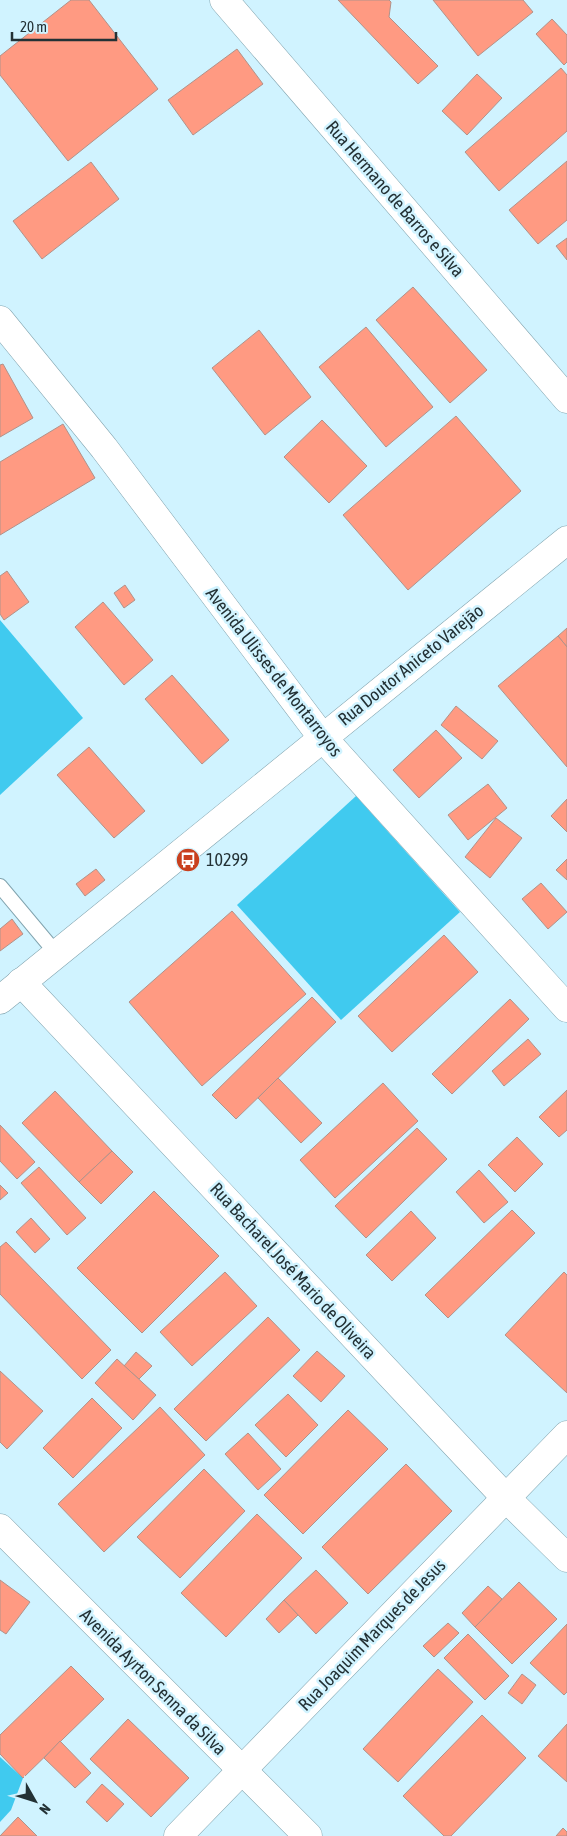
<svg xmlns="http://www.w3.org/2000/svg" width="567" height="1836" viewBox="0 0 567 1836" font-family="'Asap Condensed',sans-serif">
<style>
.forest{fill:#40caef}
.building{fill:#ff9a82;stroke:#b1928a}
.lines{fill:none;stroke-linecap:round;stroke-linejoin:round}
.service-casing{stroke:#82a4af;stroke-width:16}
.minor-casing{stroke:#82a4af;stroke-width:29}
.tertiary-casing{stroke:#82a4af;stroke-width:29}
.primary-casing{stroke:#82a4af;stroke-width:29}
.service{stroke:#fff;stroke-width:14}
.minor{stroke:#fff;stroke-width:28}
.tertiary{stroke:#fff;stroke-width:28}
.primary{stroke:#fff;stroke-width:28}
.labels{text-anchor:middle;stroke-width:5;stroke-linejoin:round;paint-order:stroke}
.street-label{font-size:18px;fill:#233135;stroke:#d0f3ff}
.poi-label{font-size:18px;fill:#233135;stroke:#d0f3ff;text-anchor:start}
</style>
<rect width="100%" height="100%" fill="#d0f3ff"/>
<!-- forest -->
<g class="forest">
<polygon points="0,620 83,718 0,795"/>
<polygon points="356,796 460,912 341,1020 237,905"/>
<polygon points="0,1757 23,1778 11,1810 0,1822"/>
</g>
<!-- building -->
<g class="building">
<polygon points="71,0 89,0 158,89 68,161 0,75 0,56"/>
<polygon points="338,0 389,0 391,2 389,17 438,66 418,84"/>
<polygon points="433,0 523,0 533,12 478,56"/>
<polygon points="552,19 567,35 567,62 564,65 536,34"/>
<polygon points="237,49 263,84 193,135 168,100"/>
<polygon points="561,68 567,75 567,131 499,191 465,152"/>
<polygon points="477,74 502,98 467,135 442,111"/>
<polygon points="567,161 567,220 538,244 509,210"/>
<polygon points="91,162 119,199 42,259 13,221"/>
<polygon points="567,238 567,260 556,246"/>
<polygon points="413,287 487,370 450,403 376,320"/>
<polygon points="366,327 433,407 386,447 319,367"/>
<polygon points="259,330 311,397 265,435 212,368"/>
<polygon points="3,364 33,418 0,437 0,365"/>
<polygon points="456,416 521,491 408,590 343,515"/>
<polygon points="322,420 367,466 329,503 284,457"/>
<polygon points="63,424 95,478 0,535 0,462"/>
<polygon points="7,571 29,602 4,620 0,614 0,576"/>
<polygon points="125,585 135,600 124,608 114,593"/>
<polygon points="103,602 153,660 124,685 75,627"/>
<polygon points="567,628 567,647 558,636"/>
<polygon points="558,636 567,647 567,767 498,686"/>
<polygon points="172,675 229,740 202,764 145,699"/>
<polygon points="456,706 498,741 482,759 441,725"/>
<polygon points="436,730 462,758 419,798 393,770"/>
<polygon points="89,747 145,811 114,838 57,775"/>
<polygon points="488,784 507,808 468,840 448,815"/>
<polygon points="567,799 567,832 551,816"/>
<polygon points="496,818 522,838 490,878 465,857"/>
<polygon points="567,859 567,880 556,870"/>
<polygon points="96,869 105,880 85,896 76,884"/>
<polygon points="541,883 567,912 548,929 522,899"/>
<polygon points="232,911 306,994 202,1086 129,1002"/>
<polygon points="12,919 23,934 0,951 0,929"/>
<polygon points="444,935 478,972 392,1052 358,1016"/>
<polygon points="312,997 336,1022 236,1119 212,1095"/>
<polygon points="510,999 529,1019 452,1094 432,1074"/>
<polygon points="528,1039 541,1054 504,1086 492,1071"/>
<polygon points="278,1078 322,1123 301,1143 258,1098"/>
<polygon points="383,1083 418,1121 335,1198 300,1160"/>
<polygon points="567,1090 567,1130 559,1137 539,1117"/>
<polygon points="55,1091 112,1151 79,1182 22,1123"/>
<polygon points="0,1125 35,1162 17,1179 0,1161"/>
<polygon points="417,1128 447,1159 366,1238 335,1206"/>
<polygon points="517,1137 543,1164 515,1192 488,1165"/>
<polygon points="112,1151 133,1172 101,1204 79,1182"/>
<polygon points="39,1167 86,1218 67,1235 21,1183"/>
<polygon points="479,1170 508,1202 484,1223 456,1192"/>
<polygon points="0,1185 8,1193 0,1200"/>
<polygon points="154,1191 219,1256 142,1333 77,1268"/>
<polygon points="512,1210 535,1233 448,1318 425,1295"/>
<polygon points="411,1211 436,1238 392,1281 366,1255"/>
<polygon points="31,1218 50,1239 35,1253 16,1232"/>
<polygon points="6,1242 111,1350 82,1379 0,1294 0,1247"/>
<polygon points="225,1272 257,1306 192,1366 160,1332"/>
<polygon points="564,1272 567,1275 567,1393 505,1335"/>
<polygon points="268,1317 300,1350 206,1441 174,1409"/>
<polygon points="317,1351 345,1376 321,1402 293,1376"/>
<polygon points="136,1352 152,1366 139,1379 124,1366"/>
<polygon points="117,1359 156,1395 133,1420 95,1383"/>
<polygon points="0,1371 43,1411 7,1449 0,1442"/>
<polygon points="288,1394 318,1425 286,1457 255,1425"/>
<polygon points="92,1398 122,1428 73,1478 43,1448"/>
<polygon points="160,1407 205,1455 104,1552 58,1504"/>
<polygon points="348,1410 388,1449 303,1534 264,1495"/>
<polygon points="248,1433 281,1469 258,1490 225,1454"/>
<polygon points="406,1464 452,1511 368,1594 322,1547"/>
<polygon points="204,1469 245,1511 180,1578 137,1537"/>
<polygon points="257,1514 302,1558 226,1637 181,1593"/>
<polygon points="316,1570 348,1603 316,1634 284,1600"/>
<polygon points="0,1580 30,1602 6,1634 0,1630"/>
<polygon points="519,1582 557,1619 512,1664 475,1627"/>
<polygon points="488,1586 502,1599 475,1627 462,1613"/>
<polygon points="284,1600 298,1615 279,1633 266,1619"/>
<polygon points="448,1623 459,1633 434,1657 423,1646"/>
<polygon points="567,1624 567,1692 564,1695 530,1663"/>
<polygon points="468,1634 509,1676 485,1700 444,1658"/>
<polygon points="71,1666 104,1699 23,1778 0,1754 0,1735"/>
<polygon points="438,1669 473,1702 398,1782 363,1749"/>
<polygon points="522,1674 536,1685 522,1704 508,1693"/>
<polygon points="482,1715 526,1758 451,1836 444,1836 403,1796"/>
<polygon points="128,1719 189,1778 151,1817 90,1759"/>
<polygon points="567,1724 567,1782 538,1756"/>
<polygon points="60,1741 91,1773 75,1788 44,1758"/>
<polygon points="102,1784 124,1804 107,1822 86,1802"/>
<polygon points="18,1817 37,1836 0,1836"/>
<polygon points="563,1828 567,1832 567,1836 556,1836"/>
</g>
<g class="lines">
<!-- service casing -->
<g class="service-casing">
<polyline id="service" points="0,886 56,953"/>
</g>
<!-- minor casing -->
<g class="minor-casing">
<g id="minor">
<polyline points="224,0 567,399"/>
<polyline points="322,737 567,1008"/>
<polyline points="21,982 505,1497 567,1558"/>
<polyline points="178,1836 567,1435"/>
</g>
</g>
<!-- tertiary casing -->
<g class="tertiary-casing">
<g id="tertiary">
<polyline points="0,320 104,448 322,737"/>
<polyline points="0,1000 567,540"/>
</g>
</g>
<!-- primary casing -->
<g class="primary-casing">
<polyline id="primary" points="0,1528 308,1836"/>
</g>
<!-- service -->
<use href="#service" class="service"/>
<!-- minor -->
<use href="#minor" class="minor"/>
<!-- tertiary -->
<use href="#tertiary" class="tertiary"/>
<!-- primary -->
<use href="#primary" class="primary"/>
</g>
<!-- icons -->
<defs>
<g id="bus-disc" transform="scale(1.25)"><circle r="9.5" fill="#c9401e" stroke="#d0f3ff"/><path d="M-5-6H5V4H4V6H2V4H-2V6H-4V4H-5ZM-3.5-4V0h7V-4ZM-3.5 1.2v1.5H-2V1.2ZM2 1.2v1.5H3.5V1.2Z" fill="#fff"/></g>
</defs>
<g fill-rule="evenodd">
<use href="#bus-disc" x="188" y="860"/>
</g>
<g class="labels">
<!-- street labels -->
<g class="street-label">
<text transform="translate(395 199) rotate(49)" y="6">Rua Hermano de Barros e Silva</text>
<text transform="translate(411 665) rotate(-39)" y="6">Rua Doutor Aniceto Varejão</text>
<text transform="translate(274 672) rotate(52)" y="6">Avenida Ulisses de Montarroyos</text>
<text transform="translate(293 1271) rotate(47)" y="6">Rua Bacharel José Mario de Oliveira</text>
<text transform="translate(372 1635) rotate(-46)" y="6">Rua Joaquim Marques de Jesus</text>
<text transform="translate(153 1682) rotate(45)" y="6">Avenida Ayrton Senna da Silva</text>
</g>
<!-- poi labels -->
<g class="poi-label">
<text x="206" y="866">10299</text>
</g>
</g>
<!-- north arrow -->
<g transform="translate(35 1801) rotate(129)" stroke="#d0f3ff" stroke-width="4" paint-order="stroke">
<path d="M0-4L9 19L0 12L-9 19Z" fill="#233135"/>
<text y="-8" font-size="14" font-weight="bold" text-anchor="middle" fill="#233135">N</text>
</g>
<!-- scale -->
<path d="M12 32v8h104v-8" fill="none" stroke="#233135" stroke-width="2.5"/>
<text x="20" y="32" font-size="15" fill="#233135" stroke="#d0f3ff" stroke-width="4" paint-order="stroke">20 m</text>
</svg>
